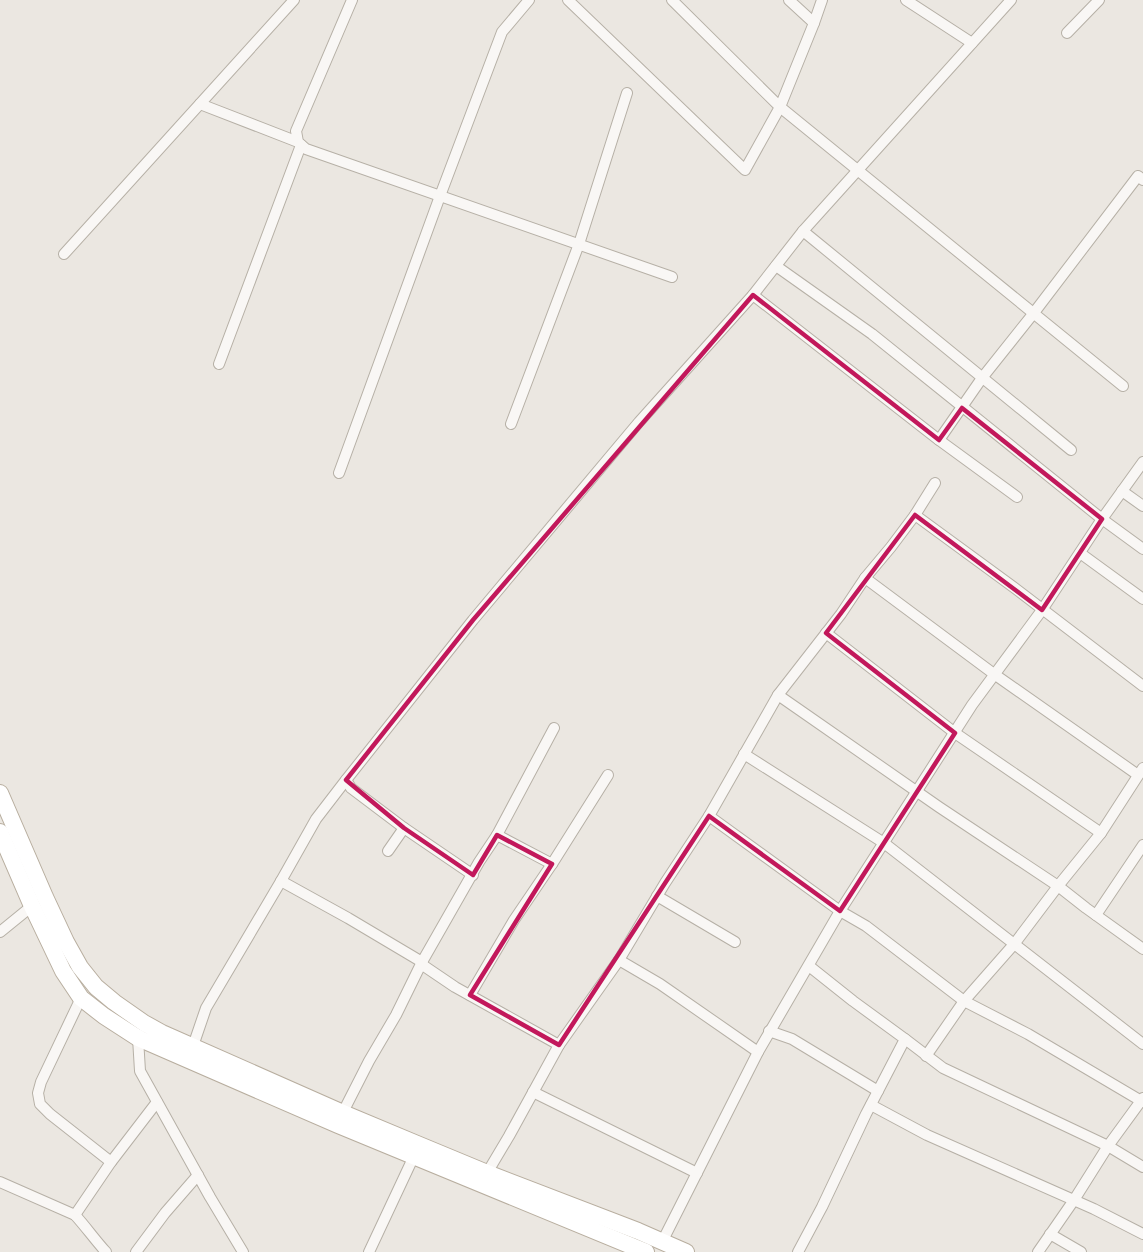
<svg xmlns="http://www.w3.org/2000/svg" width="1143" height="1252" viewBox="0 0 1143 1252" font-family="Raleway,sans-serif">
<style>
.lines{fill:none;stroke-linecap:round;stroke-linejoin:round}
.minor-casing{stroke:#b6b0a6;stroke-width:12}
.primary-casing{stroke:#b8ae9f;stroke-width:18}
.minor{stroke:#f9f7f5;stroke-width:10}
.primary{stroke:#fff;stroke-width:16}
.marked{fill:none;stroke:#c2185b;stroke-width:4.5;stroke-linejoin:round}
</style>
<rect width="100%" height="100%" fill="#ebe7e1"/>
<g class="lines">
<!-- minor casing -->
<g class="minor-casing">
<g id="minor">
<polyline points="352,0 296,131 298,142 306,149 672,277"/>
<polyline points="568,0 745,170 780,107 672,0"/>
<polyline points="789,0 814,23"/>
<polyline points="822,0 814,23 780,107 1123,386"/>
<polyline points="906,0 972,43"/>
<polyline points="1067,33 1099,0"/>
<polyline points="200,104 298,142"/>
<polyline points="803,231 1071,450"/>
<polyline points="64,254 294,0"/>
<polyline points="776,266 872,334 1102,519 1143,549"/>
<polyline points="753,295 939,440 1017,497"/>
<polyline points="219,364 301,145"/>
<polyline points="511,424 579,244 627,93"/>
<polyline points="939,440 982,378 1033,314 1138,176 1143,180"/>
<polyline points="339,473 440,196 502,32 529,0"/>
<polyline points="1122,491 1143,506"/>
<polyline points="915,515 1016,589 1143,686"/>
<polyline points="1080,553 1143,599"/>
<polyline points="865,578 994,674 1138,775"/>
<polyline points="826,633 955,733 1101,833"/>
<polyline points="778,695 939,807 1058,886 1086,908 1143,949"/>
<polyline points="744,754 884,843 1143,1044"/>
<polyline points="346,780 351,788 404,828 473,875"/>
<polyline points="709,816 840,911 866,926 964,1001 1028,1034 1143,1102"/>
<polyline points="497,835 554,728"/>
<polyline points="388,851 404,828"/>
<polyline points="552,864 608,775"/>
<polyline points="281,881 348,918 422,962 424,966 455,987 559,1045 509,1136 487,1173"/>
<polyline points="657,896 735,942"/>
<polyline points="1096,915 1143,845"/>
<polyline points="0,932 32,906"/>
<polyline points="619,960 660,984 758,1052"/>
<polyline points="81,998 41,1082 38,1093 40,1104 50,1114 111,1162"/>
<polyline points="769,1031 792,1039 878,1091"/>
<polyline points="140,1035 138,1038 140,1071 210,1197 243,1252"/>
<polyline points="905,1039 943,1068 1108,1146 1143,1167"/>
<polyline points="559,1045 619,960 665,883 709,816 778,695 841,614 865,578 891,547 915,515 935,483"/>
<polyline points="193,1046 206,1008 281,881 316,819 346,780 473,620 639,422 753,295 803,231 1011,0"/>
<polyline points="926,1056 964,1001 1015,943 1058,886 1101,833 1143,768"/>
<polyline points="533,1092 697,1173"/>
<polyline points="871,1105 927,1135 1094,1209 1143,1234"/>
<polyline points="341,1116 369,1061 396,1015 422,962 479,862 497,835 552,864 514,920 470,995"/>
<path d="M0 1182 75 1215C86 1227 95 1240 106 1252"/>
<polyline points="75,1215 111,1162 157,1102"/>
<polyline points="1050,1234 1081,1252"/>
<polyline points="662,1242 758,1052 840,911 972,705 1042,610 1102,519 1143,462"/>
<polyline points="136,1252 165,1213 198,1175"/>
<polyline points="369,1252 414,1156"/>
<polyline points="798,1252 822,1207 866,1114 905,1039 853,1001 809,966"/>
<polyline points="1038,1252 1074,1200 1108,1146 1143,1098"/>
</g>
</g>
<!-- primary casing -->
<g class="primary-casing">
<g id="primary">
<polyline points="0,793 45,897 66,942 80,967 96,987 114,1002 144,1023 162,1033 343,1113 417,1144 487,1173 638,1231 686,1252"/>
<polyline points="0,832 32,906 63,971 81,998 104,1016 138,1038 338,1125 646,1252"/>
</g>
</g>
<!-- minor -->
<use href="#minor" class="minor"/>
<!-- primary -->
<use href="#primary" class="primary"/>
</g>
<!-- marked area -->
<path class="marked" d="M753 295 939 440 962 408 1102 519 1042 610 915 515 826 633 955 733 840 911 709 816 559 1045 470 995 552 864 497 835 473 875 404 828 346 780 473 620Z"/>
</svg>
